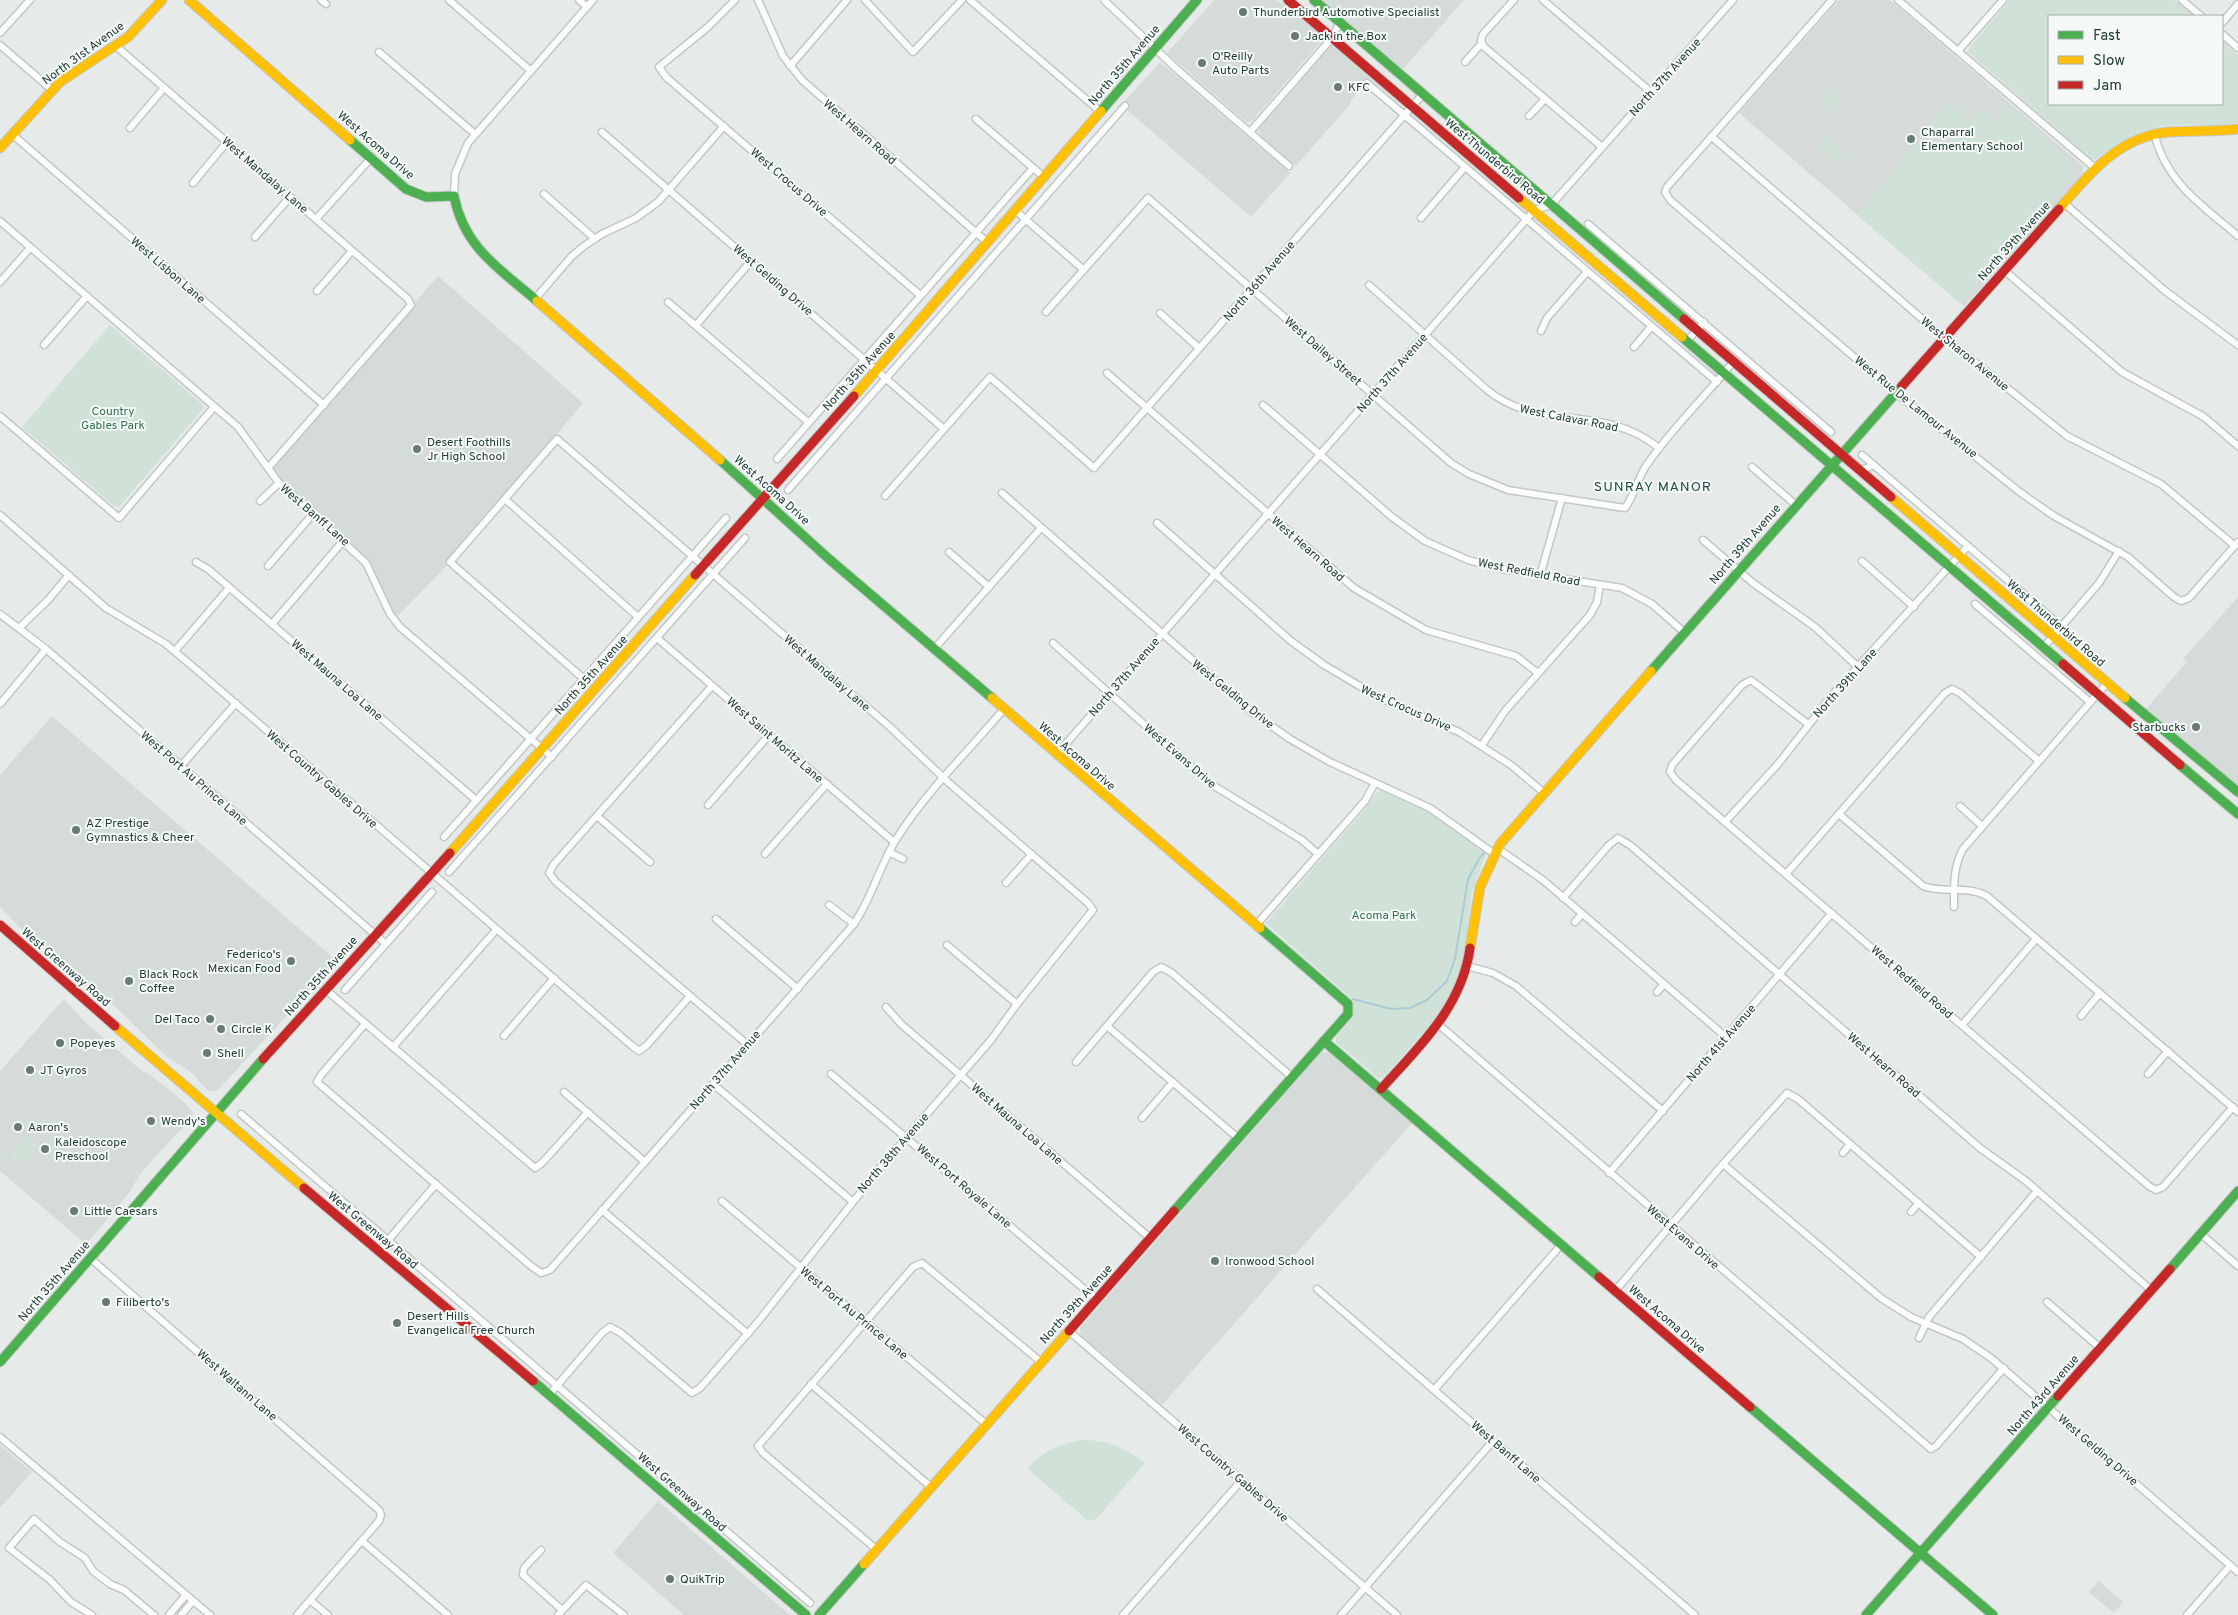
<svg xmlns="http://www.w3.org/2000/svg" width="2238" height="1615" viewBox="0 0 2238 1615" font-family="Overpass,sans-serif">
<style>
.built{fill:#d4dbd8}
.green{fill:#d0e2d7}
.lines{fill:none;stroke-linecap:round;stroke-linejoin:round}
.stream{stroke:#aacbd5;stroke-width:2}
.street-casing{stroke:#c3c7c5;stroke-width:9}
.fast-casing{stroke:#c2c8c6;stroke-width:11}
.slow-casing{stroke:#c2c8c6;stroke-width:11}
.jam-casing{stroke:#c2c8c6;stroke-width:11}
.street{stroke:#fbfcfc;stroke-width:6}
.fast{stroke:#4caf50;stroke-width:9}
.slow{stroke:#ffc107;stroke-width:9}
.jam{stroke:#c62828;stroke-width:9}
.poi-dot{fill:#687a76;stroke:#f4f9f7;stroke-width:2}
.labels{text-anchor:middle;stroke-width:4;stroke-linejoin:round;paint-order:stroke}
.poi-label{font-size:12px;fill:#243d38;stroke:#f4f9f7;text-anchor:start}
.street-label{font-size:12px;fill:#243d38;stroke:#f4f9f7}
.park-label{font-size:12px;fill:#317150;stroke:#f4f9f7}
.neighbourhood-label{font-size:14px;letter-spacing:1px;fill:#224d47;stroke:#f4f9f7}
</style>
<rect width="100%" height="100%" fill="#e6eae8"/>
<!-- built -->
<g class="built">
<polygon points="1214,0 1276,0 1288,7 1324,38 1253,120 1249,122 1245,121 1167,53"/>
<polygon points="1322,0 1464,0 1403,69"/>
<polygon points="1839,0 1890,0 2083,166 2083,173 2061,200 1964,306 1739,113"/>
<polygon points="1332,45 1370,78 1350,101 1351,103 1296,166 1261,136 1259,129"/>
<polygon points="1160,62 1290,173 1251,217 1126,109 1127,106 1123,103"/>
<polygon points="438,276 583,403 558,433 557,439 450,562 394,620 371,571 268,469"/>
<polygon points="2238,597 2238,786 2145,710 2187,662 2183,659"/>
<polygon points="52,716 337,961 217,1091 208,1091 192,1073 165,1055 103,995 87,987 31,939 0,907 0,775"/>
<polygon points="64,999 85,1022 143,1072 148,1073 185,1103 193,1113 190,1122 175,1135 140,1174 129,1193 86,1244 0,1171 0,1071"/>
<polygon points="1322,1052 1329,1052 1412,1123 1162,1405 1081,1335 1080,1328"/>
<polygon points="0,1445 32,1472 0,1508"/>
<polygon points="658,1501 740,1572 790,1615 684,1615 613,1553"/>
<polygon points="2099,1581 2123,1602 2114,1613 2089,1592"/>
</g>
<!-- green -->
<g class="green">
<path d="M2010 0H2175L2194 16H2049V104H2222V41L2238 55V123C2219 127 2199 124 2179 125 2145 125 2121 140 2095 160L2090 158 1968 52 1969 48Z"/>
<polygon points="1832,90 1841,98 1829,112 1820,104"/>
<polygon points="1949,104 1968,120 1958,131 1939,115"/>
<polygon points="2009,107 2072,162 2073,176 1960,303 1857,215 1925,134 1944,149 1980,108 1996,122"/>
<polygon points="1938,116 1957,133 1947,144 1929,127"/>
<polygon points="1826,136 1844,152 1835,162 1817,146"/>
<polygon points="110,325 202,404 203,409 119,507 114,506 22,427"/>
<path d="M1381 790C1419 803 1453 826 1484 852L1485 857 1472 892 1464 958 1451 993 1434 1020 1384 1077 1379 1079 1336 1042V1037L1353 1017V1000L1266 923 1366 808 1377 792Z"/>
<polygon points="28,1137 39,1146 25,1162 21,1159 15,1160 11,1156"/>
<path d="M1081 1440C1107 1440 1125 1447 1145 1463L1095 1520H1087L1028 1469C1041 1451 1059 1445 1081 1440Z"/>
</g>
<g class="lines">
<!-- stream -->
<polyline class="stream" points="1353,999 1391,1009 1410,1008 1427,1000 1447,981 1455,959 1468,879 1480,857 1488,850"/>
<!-- street casing -->
<g class="street-casing">
<g id="street">
<polyline points="321,0 326,4"/>
<polyline points="449,0 531,71"/>
<polyline points="579,0 587,7"/>
<polyline points="735,0 708,27 659,67 666,77 920,295"/>
<polyline points="758,0 783,56 802,80 988,243"/>
<polyline points="865,0 913,52 962,0"/>
<polyline points="970,0 1101,112"/>
<polyline points="1104,0 1180,72 1289,166"/>
<polyline points="1514,0 1483,34 1481,40 1483,46 1602,147"/>
<polyline points="1543,0 1651,92"/>
<polyline points="1832,0 1667,187 1665,192 1670,200 1902,398 2021,493 2054,516 2128,557 2174,597 2181,601 2189,598 2238,542"/>
<polyline points="1898,0 2095,168"/>
<polyline points="2182,0 2201,16"/>
<polyline points="2222,23 2238,4"/>
<polyline points="0,33 30,0"/>
<polyline points="2222,34 2238,48"/>
<polyline points="0,45 52,90"/>
<polyline points="116,46 408,299 411,305 268,468"/>
<polyline points="1958,51 2003,0"/>
<polyline points="379,52 475,134"/>
<polyline points="1465,62 1482,43"/>
<polyline points="790,66 847,0"/>
<polyline points="1367,83 1717,382"/>
<polyline points="1529,116 1545,99"/>
<polyline points="976,119 1045,178"/>
<polyline points="130,128 164,88"/>
<polyline points="602,132 944,429"/>
<polyline points="1250,132 1332,38 1340,22"/>
<path d="M2154 133C2166 183 2202 205 2238 236"/>
<polyline points="12,134 324,405"/>
<polyline points="1712,137 1935,330 2067,436 2161,484 2235,546"/>
<polyline points="193,183 227,142"/>
<polyline points="544,194 595,239"/>
<polyline points="454,196 455,174 468,143 593,0"/>
<polyline points="2064,203 2164,290 2238,345"/>
<polyline points="1016,211 1084,270"/>
<polyline points="1421,218 1465,167"/>
<polyline points="316,219 372,157"/>
<polyline points="0,221 238,427 279,483 366,563 390,614 400,627 552,757"/>
<polyline points="1588,224 1831,432"/>
<polyline points="255,237 290,197"/>
<polyline points="2005,271 2122,372 2204,417 2238,446"/>
<polyline points="0,282 30,248"/>
<path d="M1369 285 1486 389C1532 427 1583 410 1633 432 1642 436 1651 442 1659 448"/>
<polyline points="317,291 352,251"/>
<polyline points="535,299 571,257 584,246 602,234 636,218 658,202 724,126"/>
<polyline points="668,302 808,422"/>
<path d="M1046 312 1148 198 1451 463 1469 474 1508 490 1625 508C1634 496 1637 480 1646 466 1671 429 1705 397 1733 362"/>
<polyline points="1160,313 1199,348"/>
<polyline points="696,325 751,261"/>
<polyline points="1541,331 1547,318 1587,272"/>
<polyline points="1687,341 1704,322"/>
<polyline points="44,345 87,296"/>
<polyline points="1634,347 1651,327"/>
<polyline points="1107,373 1354,588 1426,630 1516,656 1538,673"/>
<polyline points="1263,405 1392,517 1425,541 1468,560 1502,569 1622,588 1652,604 1684,632"/>
<polyline points="0,416 119,518 214,407"/>
<polyline points="1862,455 2061,626"/>
<polyline points="777,459 1033,168"/>
<polyline points="1752,467 1796,505"/>
<polyline points="1860,471 1874,465"/>
<polyline points="788,490 1125,106"/>
<polyline points="1002,493 1253,713 1290,739 1330,762 1430,808 1493,853"/>
<polyline points="885,496 990,377 1094,468 1423,94"/>
<polyline points="505,499 638,617"/>
<polyline points="260,501 279,483"/>
<polyline points="0,515 106,608 166,644 198,671 631,1045 639,1051 647,1045 690,996"/>
<polyline points="1157,523 1291,641 1324,665 1380,698 1459,732 1511,765 1543,792"/>
<polyline points="1703,540 1753,583 1815,627 1858,667"/>
<polyline points="949,552 989,587"/>
<polyline points="1862,561 1914,607"/>
<polyline points="196,562 208,569 476,800"/>
<polyline points="268,566 313,514"/>
<polyline points="1540,576 1562,498"/>
<polyline points="1975,604 2090,702"/>
<polyline points="0,614 46,649 386,944"/>
<polyline points="272,624 344,540"/>
<polyline points="19,628 48,600 69,575"/>
<polyline points="657,638 894,842"/>
<polyline points="1053,643 1211,784 1302,840 1318,854"/>
<polyline points="2043,648 2099,583 2119,551"/>
<polyline points="934,649 1041,528"/>
<polyline points="175,651 229,588"/>
<polyline points="712,686 554,864 549,873 556,882 748,1045"/>
<polyline points="0,704 46,649"/>
<polyline points="1808,724 1751,680 1742,685 1672,765 1670,772 1676,780 2149,1186 2156,1190 2163,1187 2233,1107"/>
<polyline points="1482,745 1505,711 1590,615 1597,602 1600,585"/>
<polyline points="1056,755 1526,220 1534,210 1551,205 1733,0"/>
<polyline points="181,766 236,703"/>
<polyline points="708,805 769,735"/>
<polyline points="1960,806 1982,826"/>
<path d="M1839 814 1923 886C1944 894 1967 885 1987 896L2238 1112"/>
<polyline points="597,816 650,862"/>
<polyline points="1725,822 1778,764 1833,694 1968,546"/>
<polyline points="444,837 726,518"/>
<polyline points="1497,848 1543,880 1726,1037"/>
<polyline points="889,852 903,859"/>
<polyline points="765,854 827,784"/>
<polyline points="449,872 745,538"/>
<polyline points="1786,874 1945,693 1952,689 1960,693 2039,761"/>
<polyline points="1006,883 1032,854"/>
<polyline points="1563,898 1609,845 1618,838 1630,845 1980,1148 2026,1181 2151,1290"/>
<polyline points="829,905 854,924"/>
<path d="M1954 907C1954 886 1953 867 1963 849L2107 683"/>
<polyline points="716,919 798,989"/>
<polyline points="1575,922 1582,914"/>
<polyline points="1257,924 1365,801 1375,783"/>
<polyline points="947,945 1017,1004"/>
<polyline points="1467,966 1493,973 1516,986 1663,1111"/>
<polyline points="325,989 535,1168 542,1163 588,1112"/>
<polyline points="345,990 432,892"/>
<polyline points="1657,992 1664,984"/>
<polyline points="886,1007 901,1024 1150,1238"/>
<polyline points="2081,1016 2100,993"/>
<path d="M365 1024 321 1075 317 1082 531 1266 541 1273 550 1270 854 924C873 896 880 863 899 835 928 790 969 750 1004 709"/>
<polyline points="1438,1024 1931,1449 1936,1446 2004,1368"/>
<polyline points="1962,1025 2036,939"/>
<polyline points="1107,1026 1238,1138"/>
<polyline points="504,1036 554,978"/>
<polyline points="393,1047 496,930"/>
<polyline points="1076,1062 1153,972 1161,967 1172,973 1292,1077"/>
<polyline points="831,1074 1096,1299"/>
<polyline points="2148,1074 2168,1051"/>
<polyline points="713,1084 852,1201"/>
<polyline points="564,1092 645,1162"/>
<polyline points="241,1114 810,1603"/>
<polyline points="1142,1118 1173,1082"/>
<polyline points="1843,1153 1850,1144"/>
<polyline points="1723,1164 1881,1298 1911,1317 1963,1339 1991,1358 2238,1572"/>
<polyline points="1609,1173 1832,913"/>
<polyline points="722,1201 986,1424"/>
<polyline points="602,1210 748,1334"/>
<polyline points="1911,1212 1919,1203"/>
<polyline points="2200,1233 2238,1266"/>
<polyline points="379,1251 436,1184"/>
<polyline points="90,1258 379,1510 381,1515 379,1521 297,1615"/>
<polyline points="1317,1289 1695,1615"/>
<polyline points="1615,1291 1723,1164 1787,1093 1798,1099 1981,1257"/>
<polyline points="2047,1302 2100,1348"/>
<polyline points="1069,1331 1397,1615"/>
<polyline points="1919,1338 1929,1317 2037,1191"/>
<polyline points="811,1384 931,1487"/>
<polyline points="1434,1390 1561,1245"/>
<polyline points="549,1395 602,1333 610,1327 621,1333 692,1393 700,1388 757,1323 880,1168 991,1040 1017,1004 1093,910 1088,903 949,783 890,727 557,439 450,562 584,679"/>
<polyline points="0,1437 210,1615"/>
<polyline points="362,1541 448,1615"/>
<polyline points="876,1549 763,1453 758,1446 913,1267 922,1263 1041,1362"/>
<polyline points="541,1550 524,1568 523,1575 562,1610"/>
<polyline points="310,1600 328,1615"/>
<polyline points="92,1615 71,1602 49,1579 9,1548 34,1519 60,1542 85,1558 93,1571 110,1584 124,1590 154,1615"/>
<polyline points="169,1615 186,1595"/>
<polyline points="181,1615 193,1601"/>
<polyline points="558,1615 586,1585 624,1615"/>
<polyline points="1123,1615 1241,1481"/>
<polyline points="1341,1615 1493,1441"/>
<polyline points="2187,1615 2230,1566"/>
</g>
</g>
<!-- fast casing -->
<g class="fast-casing">
<g id="fast">
<polyline points="1314,0 1684,319"/>
<polyline points="1101,111 1197,0"/>
<path d="M350 140 406 189 426 197 454 196C464 248 500 269 537 301"/>
<polyline points="1682,337 2063,664"/>
<polyline points="720,460 829,559 992,698"/>
<polyline points="1651,671 1902,386"/>
<polyline points="2125,698 2238,792"/>
<polyline points="2180,765 2238,814"/>
<polyline points="1324,1041 1599,1277"/>
<polyline points="1174,1211 1348,1014 1348,1004 1260,928"/>
<polyline points="2170,1269 2238,1191"/>
<polyline points="0,1362 263,1059"/>
<polyline points="533,1381 806,1615"/>
<polyline points="1750,1407 1993,1615"/>
<polyline points="819,1615 864,1564"/>
<polyline points="1866,1615 2058,1396"/>
</g>
</g>
<!-- slow casing -->
<g class="slow-casing">
<g id="slow">
<polyline points="189,0 350,140"/>
<polyline points="0,148 60,82 128,37 162,0"/>
<polyline points="1519,198 1682,337"/>
<path d="M2059 209C2089 174 2119 136 2169 132 2192 130 2215 132 2238 129"/>
<polyline points="537,301 720,460"/>
<polyline points="854,396 1101,111"/>
<polyline points="1891,497 2125,698"/>
<polyline points="992,698 1260,928"/>
<polyline points="450,853 695,575"/>
<polyline points="1470,948 1480,887 1500,844 1651,671"/>
<polyline points="115,1026 304,1188"/>
<polyline points="864,1564 1069,1331"/>
</g>
</g>
<!-- jam casing -->
<g class="jam-casing">
<g id="jam">
<polyline points="1288,0 1519,198"/>
<polyline points="1684,319 1891,497"/>
<polyline points="1902,386 2059,209"/>
<polyline points="695,575 854,396"/>
<polyline points="2063,664 2180,765"/>
<polyline points="0,925 115,1026"/>
<polyline points="263,1059 450,853"/>
<path d="M1381 1089C1419 1047 1462 1007 1470 948"/>
<polyline points="304,1188 533,1381"/>
<polyline points="1599,1277 1750,1407"/>
<polyline points="1069,1331 1174,1211"/>
<polyline points="2058,1396 2170,1269"/>
</g>
</g>
<!-- street -->
<use href="#street" class="street"/>
<!-- fast -->
<use href="#fast" class="fast"/>
<!-- slow -->
<use href="#slow" class="slow"/>
<!-- jam -->
<use href="#jam" class="jam"/>
</g>
<!-- markers -->
<g class="poi-dot">
<circle cx="1243" cy="12" r="5"/>
<circle cx="1295" cy="36" r="5"/>
<circle cx="1202" cy="63" r="5"/>
<circle cx="1338" cy="87" r="5"/>
<circle cx="1911" cy="139" r="5"/>
<circle cx="417" cy="449" r="5"/>
<circle cx="2196" cy="727" r="5"/>
<circle cx="76" cy="830" r="5"/>
<circle cx="291" cy="961" r="5"/>
<circle cx="129" cy="981" r="5"/>
<circle cx="210" cy="1019" r="5"/>
<circle cx="221" cy="1029" r="5"/>
<circle cx="60" cy="1043" r="5"/>
<circle cx="207" cy="1053" r="5"/>
<circle cx="30" cy="1070" r="5"/>
<circle cx="151" cy="1121" r="5"/>
<circle cx="18" cy="1127" r="5"/>
<circle cx="45" cy="1149" r="5"/>
<circle cx="74" cy="1211" r="5"/>
<circle cx="1215" cy="1261" r="5"/>
<circle cx="106" cy="1302" r="5"/>
<circle cx="397" cy="1323" r="5"/>
<circle cx="670" cy="1579" r="5"/>
</g>
<g class="labels">
<!-- poi labels -->
<g class="poi-label">
<text x="1253" y="16">Thunderbird Automotive Specialist</text>
<text x="1305" y="40">Jack in the Box</text>
<text x="1212" y="60">O'Reilly<tspan x="1212" dy="14">Auto Parts</tspan></text>
<text x="1348" y="91">KFC</text>
<text x="1921" y="136">Chaparral<tspan x="1921" dy="14">Elementary School</tspan></text>
<text x="427" y="446">Desert Foothills<tspan x="427" dy="14">Jr High School</tspan></text>
<text x="2186" y="731" text-anchor="end">Starbucks</text>
<text x="86" y="827">AZ Prestige<tspan x="86" dy="14">Gymnastics &amp; Cheer</tspan></text>
<text x="281" y="958" text-anchor="end">Federico's<tspan x="281" dy="14">Mexican Food</tspan></text>
<text x="139" y="978">Black Rock<tspan x="139" dy="14">Coffee</tspan></text>
<text x="200" y="1023" text-anchor="end">Del Taco</text>
<text x="231" y="1033">Circle K</text>
<text x="70" y="1047">Popeyes</text>
<text x="217" y="1057">Shell</text>
<text x="40" y="1074">JT Gyros</text>
<text x="161" y="1125">Wendy's</text>
<text x="28" y="1131">Aaron's</text>
<text x="55" y="1146">Kaleidoscope<tspan x="55" dy="14">Preschool</tspan></text>
<text x="84" y="1215">Little Caesars</text>
<text x="1225" y="1265">Ironwood School</text>
<text x="116" y="1306">Filiberto's</text>
<text x="407" y="1320">Desert Hills<tspan x="407" dy="14">Evangelical Free Church</tspan></text>
<text x="680" y="1583">QuikTrip</text>
</g>
<!-- street labels -->
<g class="street-label">
<text transform="translate(83 53) rotate(-36)" y="4">North 31st Avenue</text>
<text transform="translate(1124 65) rotate(-49)" y="4">North 35th Avenue</text>
<text transform="translate(1665 77) rotate(-48)" y="4">North 37th Avenue</text>
<text transform="translate(860 132) rotate(41)" y="4">West Hearn Road</text>
<text transform="translate(376 145) rotate(41)" y="4">West Acoma Drive</text>
<text transform="translate(1495 161) rotate(40)" y="4">West Thunderbird Road</text>
<text transform="translate(265 175) rotate(41)" y="4">West Mandalay Lane</text>
<text transform="translate(789 182) rotate(41)" y="4">West Crocus Drive</text>
<text transform="translate(2014 241) rotate(-48)" y="4">North 39th Avenue</text>
<text transform="translate(168 270) rotate(41)" y="4">West Lisbon Lane</text>
<text transform="translate(773 280) rotate(41)" y="4">West Gelding Drive</text>
<text transform="translate(1259 281) rotate(-49)" y="4">North 36th Avenue</text>
<text transform="translate(1323 351) rotate(41)" y="4">West Dailey Street</text>
<text transform="translate(1965 354) rotate(39)" y="4">West Sharon Avenue</text>
<text transform="translate(859 371) rotate(-48)" y="4">North 35th Avenue</text>
<text transform="translate(1392 373) rotate(-49)" y="4">North 37th Avenue</text>
<text transform="translate(1916 407) rotate(39)" y="4">West Rue De Lamour Avenue</text>
<text transform="translate(1569 418) rotate(11)" y="4">West Calavar Road</text>
<text transform="translate(772 490) rotate(42)" y="4">West Acoma Drive</text>
<text transform="translate(315 515) rotate(41)" y="4">West Banff Lane</text>
<text transform="translate(1745 544) rotate(-49)" y="4">North 39th Avenue</text>
<text transform="translate(1308 549) rotate(41)" y="4">West Hearn Road</text>
<text transform="translate(1529 572) rotate(11)" y="4">West Redfield Road</text>
<text transform="translate(2056 623) rotate(41)" y="4">West Thunderbird Road</text>
<text transform="translate(827 673) rotate(41)" y="4">West Mandalay Lane</text>
<text transform="translate(591 675) rotate(-48)" y="4">North 35th Avenue</text>
<text transform="translate(1124 677) rotate(-49)" y="4">North 37th Avenue</text>
<text transform="translate(337 680) rotate(41)" y="4">West Mauna Loa Lane</text>
<text transform="translate(1845 683) rotate(-48)" y="4">North 39th Lane</text>
<text transform="translate(1233 694) rotate(39)" y="4">West Gelding Drive</text>
<text transform="translate(1406 708) rotate(24)" y="4">West Crocus Drive</text>
<text transform="translate(775 740) rotate(41)" y="4">West Saint Moritz Lane</text>
<text transform="translate(1077 756) rotate(41)" y="4">West Acoma Drive</text>
<text transform="translate(1180 756) rotate(41)" y="4">West Evans Drive</text>
<text transform="translate(194 778) rotate(41)" y="4">West Port Au Prince Lane</text>
<text transform="translate(322 779) rotate(41)" y="4">West Country Gables Drive</text>
<text transform="translate(66 967) rotate(41)" y="4">West Greenway Road</text>
<text transform="translate(321 976) rotate(-48)" y="4">North 35th Avenue</text>
<text transform="translate(1912 982) rotate(41)" y="4">West Redfield Road</text>
<text transform="translate(1721 1043) rotate(-49)" y="4">North 41st Avenue</text>
<text transform="translate(1884 1065) rotate(41)" y="4">West Hearn Road</text>
<text transform="translate(725 1070) rotate(-49)" y="4">North 37th Avenue</text>
<text transform="translate(1017 1124) rotate(41)" y="4">West Mauna Loa Lane</text>
<text transform="translate(893 1153) rotate(-49)" y="4">North 38th Avenue</text>
<text transform="translate(964 1186) rotate(41)" y="4">West Port Royale Lane</text>
<text transform="translate(373 1230) rotate(40)" y="4">West Greenway Road</text>
<text transform="translate(1683 1237) rotate(41)" y="4">West Evans Drive</text>
<text transform="translate(54 1281) rotate(-49)" y="4">North 35th Avenue</text>
<text transform="translate(1076 1304) rotate(-48)" y="4">North 39th Avenue</text>
<text transform="translate(854 1313) rotate(40)" y="4">West Port Au Prince Lane</text>
<text transform="translate(1667 1319) rotate(41)" y="4">West Acoma Drive</text>
<text transform="translate(237 1385) rotate(41)" y="4">West Waltann Lane</text>
<text transform="translate(2043 1395) rotate(-49)" y="4">North 43rd Avenue</text>
<text transform="translate(2098 1450) rotate(41)" y="4">West Gelding Drive</text>
<text transform="translate(1506 1452) rotate(41)" y="4">West Banff Lane</text>
<text transform="translate(1233 1473) rotate(41)" y="4">West Country Gables Drive</text>
<text transform="translate(682 1492) rotate(41)" y="4">West Greenway Road</text>
</g>
<!-- park labels -->
<g class="park-label">
<text x="113" y="415">Country<tspan x="113" dy="14">Gables Park</tspan></text>
<text x="1384" y="919">Acoma Park</text>
</g>
<!-- neighbourhood labels -->
<g class="neighbourhood-label">
<text x="1653" y="491">SUNRAY MANOR</text>
</g>
</g>
<!-- legend -->
<rect x="2048" y="15" width="175" height="90" fill="#f4f9f7" stroke="#a1aeab"/>
<rect x="2058" y="31" width="25" height="8" fill="#4caf50" stroke="#a1aeab"/>
<text x="2093" y="40" font-size="15" fill="#243d38">Fast</text>
<rect x="2058" y="56" width="25" height="8" fill="#ffc107" stroke="#a1aeab"/>
<text x="2093" y="65" font-size="15" fill="#243d38">Slow</text>
<rect x="2058" y="81" width="25" height="8" fill="#c62828" stroke="#a1aeab"/>
<text x="2093" y="90" font-size="15" fill="#243d38">Jam</text>
</svg>
